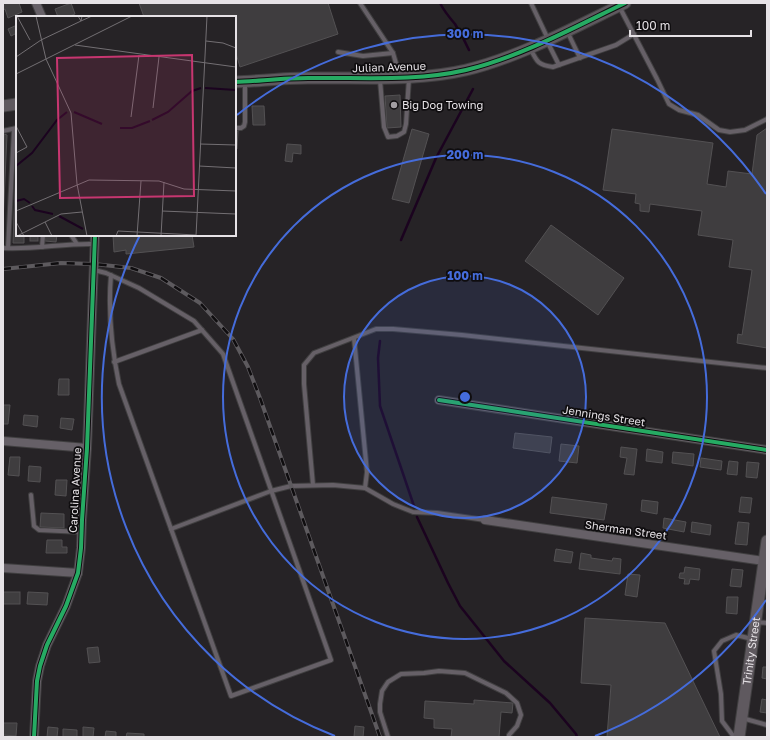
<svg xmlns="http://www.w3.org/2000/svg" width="770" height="740" viewBox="0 0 770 740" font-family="'Golos Text',sans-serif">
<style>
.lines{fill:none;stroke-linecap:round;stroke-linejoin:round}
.stream{stroke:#1b031f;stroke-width:2.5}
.building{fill:#3f3d3f;stroke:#535153}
.lane-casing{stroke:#403f40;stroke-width:6}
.street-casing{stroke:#403f40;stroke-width:10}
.secondary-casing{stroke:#403f40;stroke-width:13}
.lane{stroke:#666067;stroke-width:4}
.street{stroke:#666067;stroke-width:8}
.secondary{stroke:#5f595f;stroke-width:11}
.rail-casing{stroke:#5d5a5e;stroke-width:4}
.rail{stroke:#0f0d0f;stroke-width:2.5;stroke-dasharray:8;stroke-linecap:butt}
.cycleway-casing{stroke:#0f0d0f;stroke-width:6}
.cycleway{stroke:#26ab63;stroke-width:4}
.ring{fill:none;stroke:#456cdb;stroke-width:2}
.poi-dot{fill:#a39fa3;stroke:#0f0d0f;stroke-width:1.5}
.labels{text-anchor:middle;stroke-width:3.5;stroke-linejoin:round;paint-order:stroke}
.street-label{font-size:11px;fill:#e6e2e6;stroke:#0f0d0f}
.poi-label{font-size:11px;fill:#e6e2e6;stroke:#0f0d0f;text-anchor:start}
.inset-river{fill:none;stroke:#1b031f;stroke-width:2}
.inset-road{fill:none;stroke:#736f73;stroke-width:1}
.view{fill:#c73670;fill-opacity:0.15;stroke:#c73670;stroke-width:2}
.inset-edge{fill:none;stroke:#e6e2e6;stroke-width:2}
.centre{fill:#456cdb;stroke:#0f0d0f;stroke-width:2}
.ring-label{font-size:12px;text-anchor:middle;font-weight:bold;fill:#456cdb;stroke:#0f0d0f;stroke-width:3.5;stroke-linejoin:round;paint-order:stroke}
</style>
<rect width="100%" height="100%" fill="#262326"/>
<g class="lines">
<!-- stream -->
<g class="stream">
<path d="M440 3C444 11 449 17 455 24 460 32 465 41 469 50"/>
<polyline points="401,240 436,158 473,89"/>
<polyline points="380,341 378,358 380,406 414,506"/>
<polyline points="417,517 448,583 460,606 504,661 550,703 576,734 577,737"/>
</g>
</g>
<!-- building -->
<g class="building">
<polygon points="3,3 19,3 22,12 8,18 5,9 3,10"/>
<polygon points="71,3 75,14 67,17 58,17 55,9"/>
<polygon points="139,3 328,3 338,34 240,67 235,50 235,17 144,17"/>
<polygon points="17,25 17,34 17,33 11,36 8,29"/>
<polygon points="400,95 401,127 387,128 385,96"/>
<polygon points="252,106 264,106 265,125 253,125"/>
<polygon points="767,128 767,348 737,343 738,334 742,335 752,270 729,267 733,240 698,235 702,211 650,204 649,212 640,211 640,204 635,203 636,194 603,190 612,129 713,143 707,184 726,187 728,171 752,174 757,135"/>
<polygon points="412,129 429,134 409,203 392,199"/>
<polygon points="235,131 238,131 237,149 235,149"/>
<polygon points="17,132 17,235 24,235 24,243 13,243"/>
<polygon points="4,134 7,135 3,222 3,150"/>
<polygon points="287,144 301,145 301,154 293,153 292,162 285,161"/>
<polygon points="551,225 624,278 598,315 525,261"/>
<rect x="30" y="235" width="8" height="6"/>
<polygon points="45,235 57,235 56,242 45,241"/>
<polygon points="113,235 192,235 194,247 126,254 126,250 114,252"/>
<polygon points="59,379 69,379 69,395 58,395"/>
<polygon points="3,405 10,405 8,424 3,424"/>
<polygon points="24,415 38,416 37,427 23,425"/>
<polygon points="61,418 74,419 72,430 60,428"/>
<polygon points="515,433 552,437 550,453 513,448"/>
<polygon points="561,444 579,446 577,463 559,461"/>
<polygon points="621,447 637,449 634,475 624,474 627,458 620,457"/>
<polygon points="647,449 663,452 662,463 646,461"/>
<polygon points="673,452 694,454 693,466 672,463"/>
<polygon points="10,457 20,457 19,476 8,475"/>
<polygon points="701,458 722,461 721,470 700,467"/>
<polygon points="729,461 738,462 737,475 727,474"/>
<polygon points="747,462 759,463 757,478 746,477"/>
<polygon points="29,466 41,467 40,482 28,481"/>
<polygon points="56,480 67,480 66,496 55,495"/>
<polygon points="552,497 607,504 604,520 550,513"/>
<polygon points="741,497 752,498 750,513 739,512"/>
<polygon points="642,500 658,502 657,514 641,511"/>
<polygon points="41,513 64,514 64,528 40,527"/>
<polygon points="664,518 686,522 684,532 663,528"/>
<polygon points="692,522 711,525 710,535 691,532"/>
<polygon points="738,522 749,523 747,545 735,544"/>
<polygon points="47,540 62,540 62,547 67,547 67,553 46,553"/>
<polygon points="556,549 573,552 571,563 554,561"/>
<polygon points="581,553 591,555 591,558 612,561 613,558 621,559 620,574 579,569"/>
<polygon points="685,567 700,569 699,580 690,579 689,584 684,584 685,579 679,578 680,573 684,573"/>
<polygon points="732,569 743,570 741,587 730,586"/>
<polygon points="628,574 640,575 637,597 625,595"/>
<rect x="3" y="592" width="17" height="12"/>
<polygon points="28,592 48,593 47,605 27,604"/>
<polygon points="727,597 738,597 737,614 726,613"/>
<polygon points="585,618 665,623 720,737 607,737 611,685 581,683"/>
<polygon points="98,647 100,662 89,663 87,648"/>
<polygon points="763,667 767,667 767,679 762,678"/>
<polygon points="762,699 767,700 767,713 760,712"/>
<polygon points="474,700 513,703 512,713 501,712 499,737 451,737 452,729 434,728 434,719 424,718 425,701 474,704"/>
<polygon points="3,723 17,723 16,736 3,735"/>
<polygon points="355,726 364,727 363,737 354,737"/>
<polygon points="48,727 58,728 57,737 47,737"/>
<polygon points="83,727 94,728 93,737 83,737"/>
<polygon points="63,729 77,730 77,737 63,737"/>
<polygon points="106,731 116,732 116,737 105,737"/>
<polygon points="127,733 144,734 144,737 126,737"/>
</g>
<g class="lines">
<!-- lane casing -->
<g class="lane-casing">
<g id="lane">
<polyline points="360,3 393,53 400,77"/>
<polyline points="531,3 548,39"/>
<polyline points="619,6 657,79 669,104 679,110 698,115 719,130 730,132 745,130 767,119"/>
<polyline points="567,31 580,58"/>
<polyline points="547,41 559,65"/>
<path d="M530 48C537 62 538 65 553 67L616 45 634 34"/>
<polyline points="338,52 363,56 393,53"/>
<polyline points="380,80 384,127 388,137 397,136 404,132 406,124 409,78"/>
<polyline points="235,128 241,128 244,126 245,122 245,82"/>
<polyline points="3,131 17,128"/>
<polyline points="71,235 77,244"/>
<polyline points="42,247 43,235"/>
<path d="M3 248C34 250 64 243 94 244"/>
<polyline points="8,248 14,129"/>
<path d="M94 270 106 273 139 288 194 321 223 354 331 660 231 696 119 384C112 350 108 310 111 275"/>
<polyline points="354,338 367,472 365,488"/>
<polyline points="114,362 202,330"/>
<polyline points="313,485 304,384 304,365 314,353 376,329 393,329 462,335 767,368"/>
<polyline points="31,495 34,526 39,530 82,532"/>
<polyline points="171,529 271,491 291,486 333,485 365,488 393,504 413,512 437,513 485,520"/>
<polyline points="755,622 767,623"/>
<polyline points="742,718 767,725"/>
<polyline points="388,737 380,712 380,704 382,691 388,682 401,674 424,673 439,671 465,673 506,693 517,703 521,715 517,726 509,735 509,737"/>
<polyline points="734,737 722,721 721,694 714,651 722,641 736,635 752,639"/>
</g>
</g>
<!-- street casing -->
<g class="street-casing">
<g id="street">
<polyline points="36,3 42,17"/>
<polyline points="439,400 767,450"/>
<polyline points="3,441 87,448"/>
<polyline points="485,520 764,561"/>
<polyline points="3,568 78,573"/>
<polyline points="34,737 37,681 40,666 47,645 66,606 78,573 81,548 82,520 87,448 95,235"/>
</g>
</g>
<!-- secondary casing -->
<g class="secondary-casing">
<g id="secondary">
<path d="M235 82C259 81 284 78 308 78 360 77 414 82 466 70 520 57 575 27 625 3"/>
<polyline points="3,106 17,104"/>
<path id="s1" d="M739 737 767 541"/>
</g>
</g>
<!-- lane -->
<use href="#lane" class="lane"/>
<!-- street -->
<use href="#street" class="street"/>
<!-- secondary -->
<use href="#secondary" class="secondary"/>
<!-- rail casing -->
<g class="rail-casing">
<polyline id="rail" points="3,269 61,263 94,264 131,268 161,278 200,303 233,339 248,367 260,398 380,737"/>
</g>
<!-- rail -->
<use href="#rail" class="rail"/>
<!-- cycleway casing -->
<g class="cycleway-casing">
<g id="cycleway">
<path d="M235 82C259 81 284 78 308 78 360 77 414 82 466 70 520 57 575 27 625 3"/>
<polyline points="439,400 767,450"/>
<polyline points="34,737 37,681 40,666 47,645 66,606 78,573 81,548 82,520 87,448 95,235"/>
</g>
</g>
<!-- cycleway -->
<use href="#cycleway" class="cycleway"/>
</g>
<!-- distance rings -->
<circle cx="465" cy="397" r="121" fill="#456cdb" fill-opacity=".12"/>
<g class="ring">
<circle cx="465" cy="397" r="121"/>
<circle cx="465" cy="397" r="242"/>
<path d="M766 600A363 363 0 0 1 595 736M335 736A363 363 0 0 1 140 235M237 115A363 363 0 0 1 766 194"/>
</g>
<!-- markers -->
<circle class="poi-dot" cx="394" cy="105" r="4"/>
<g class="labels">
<!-- street labels -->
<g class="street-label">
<text transform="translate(389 67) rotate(-2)" y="4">Julian Avenue</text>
<text transform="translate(604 416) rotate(9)" y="4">Jennings Street</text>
<text transform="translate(75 490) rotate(-87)" y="4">Carolina Avenue</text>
<text transform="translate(626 530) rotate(8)" y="4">Sherman Street</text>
<text dy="4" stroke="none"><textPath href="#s1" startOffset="87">Trinity Street</textPath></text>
</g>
<!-- poi labels -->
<g class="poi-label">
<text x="402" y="109">Big Dog Towing</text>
</g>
</g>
<!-- overview -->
<g transform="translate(16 16)">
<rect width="220" height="220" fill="#262326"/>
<path class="inset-river" d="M189 72 220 74M58 96 86 108M136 104 152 96 176 75 185 72M104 112H116L134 105M0 150 16 137 41 104 51 96M0 185 8 183 14 187M16 190 19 194 37 198M43 200 67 213"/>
<path class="inset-road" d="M1 0 14 24M20 0 30 43 55 97 61 168 71 220M62 0 65 5 76 0M190 25 207 27 220 32M59 29 220 51M0 41 25 24 65 5 66 0M0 58 116 0M137 92 143 41M115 101 123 39M0 110 11 131 0 137M184 128 220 129M183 150 220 152M0 195 73 164 143 165 168 173 220 175M146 195 220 198M0 206 8 220M29 206 36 220M1 220 45 198 66 196M100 220 102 215 180 219M121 220 125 165M145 220 148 166M180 220 191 0"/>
<path class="view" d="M176 39 178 180 44 182 41 42Z"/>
<rect width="220" height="220" class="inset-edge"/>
</g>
<circle cx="465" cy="397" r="6" class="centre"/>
<g class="ring-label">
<text x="465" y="38">300 m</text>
<text x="465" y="159">200 m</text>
<text x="465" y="280">100 m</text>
</g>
<!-- border -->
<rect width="770" height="740" fill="none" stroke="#e6e2e6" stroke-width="8"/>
<!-- scale -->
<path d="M630 30v6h121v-6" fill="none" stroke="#e6e2e6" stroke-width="2"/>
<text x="636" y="30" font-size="12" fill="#e6e2e6" stroke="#0f0d0f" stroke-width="3" paint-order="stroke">100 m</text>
</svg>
